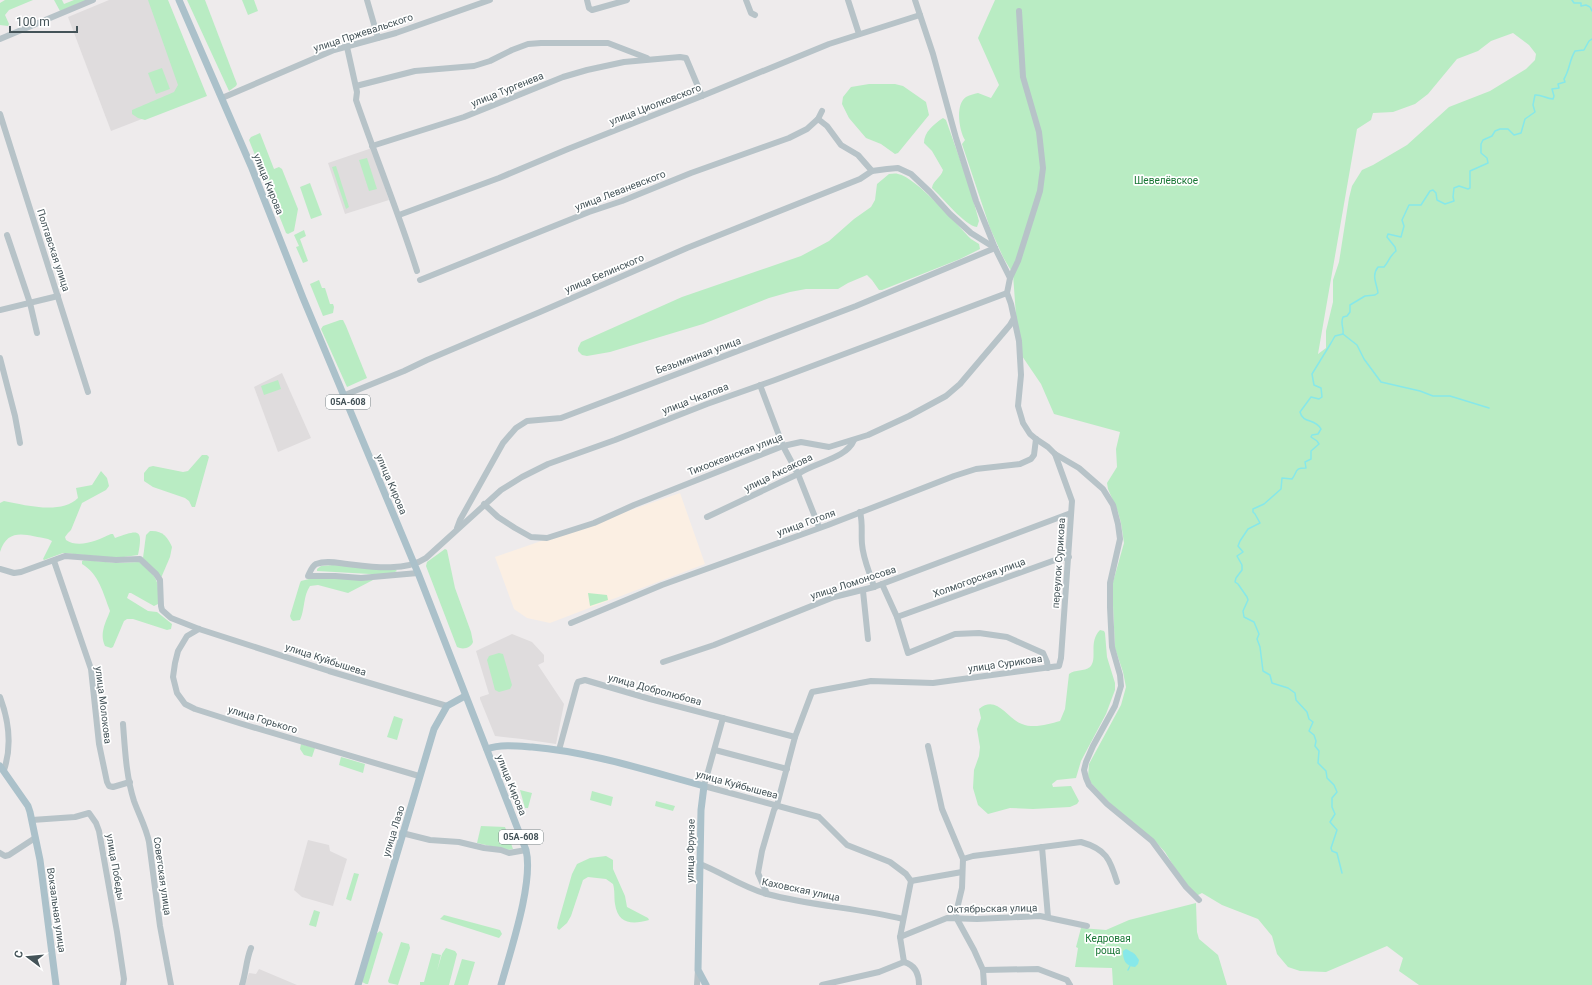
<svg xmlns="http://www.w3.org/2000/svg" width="1592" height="985" viewBox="0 0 1592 985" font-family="Roboto,sans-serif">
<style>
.commercial{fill:#fbefe3}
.education{fill:#dfdcdd}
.green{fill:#b9ecc3;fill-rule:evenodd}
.water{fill:#87e8e9}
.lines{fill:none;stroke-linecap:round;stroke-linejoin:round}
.stream{stroke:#87e8e9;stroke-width:1.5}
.minor{stroke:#b7c3c8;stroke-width:6}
.major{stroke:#abc1ca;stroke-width:7}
.labels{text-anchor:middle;stroke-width:3.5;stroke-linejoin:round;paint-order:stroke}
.shield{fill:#fff;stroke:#7c878a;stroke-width:1}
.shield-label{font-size:9px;font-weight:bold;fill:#445358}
.street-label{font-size:10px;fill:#445358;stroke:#fff}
.park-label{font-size:10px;fill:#187634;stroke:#fff}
</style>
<rect width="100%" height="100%" fill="#eeebec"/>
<!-- commercial -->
<polygon class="commercial" points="680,493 705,564 550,623 527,618 514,609 495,557"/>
<!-- education -->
<g class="education">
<polygon points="109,0 157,0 196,98 111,131 68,17"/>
<polygon points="372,148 389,200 345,214 328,163"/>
<polygon points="282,373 311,438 278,452 254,387"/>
<polygon points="512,634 532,642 544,655 544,662 538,665 564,704 556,744 522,739 495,736 480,699 480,697 489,694 476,651"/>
<polygon points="308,840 329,845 330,851 347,859 333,906 302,897 294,890"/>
<polygon points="259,969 297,985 245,985 249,973 256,974"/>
</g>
<!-- green -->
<g class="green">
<polygon points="5,0 33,0 9,10 5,15 9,24 8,26 0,25 0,3"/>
<polygon points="54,0 62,0 64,4 74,0 88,0 60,11"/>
<polygon points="148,0 168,0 207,96 145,120 138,118 132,114 132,110 174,92 178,85"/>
<polygon points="187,0 205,0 237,84 236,86 229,91"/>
<polygon points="242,0 254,0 258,11 248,15"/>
<path d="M995 0H1592V985H1419L1399 971 1403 958 1387 946 1326 972 1300 971 1288 967 1277 954 1272 936 1258 919 1222 905 1202 893 1196 896 1178 873 1165 852 1155 841 1117 811 1091 783 1088 777 1089 764 1121 705 1126 687 1123 672 1115 648 1113 606V582L1124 543 1121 523 1118 512 1108 489 1107 483 1117 467 1116 449 1120 432 1054 414 1041 384 1022 356 1016 316 1013 274 1003 257 990 228 962 144 965 140C959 131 955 104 966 97 969 95 974 94 978 93L991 98 999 85 978 38ZM1513 33 1529 45 1536 54 1535 60 1526 69 1490 91 1449 107 1407 145 1373 165 1362 170 1352 186 1349 198 1339 262 1333 280V302L1326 331V348L1318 354 1357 129 1371 120 1373 113 1393 112 1415 104 1428 94 1457 59 1478 51 1491 41Z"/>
<polygon points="162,68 170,89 156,94 148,73"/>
<polygon points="869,84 895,84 903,86 926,102 929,115 898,153 895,154 881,144 866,138 849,118 842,104 843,97 851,87"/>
<path d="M943 118 946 120 969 185 979 221 977 227C965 226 942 197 932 188 933 180 941 178 943 170L932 151 924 143C924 132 934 124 943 118Z"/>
<polygon points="260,133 274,169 279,167 282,169 298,209 294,231 288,234 286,233 249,140 251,137"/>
<polygon points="367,158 377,189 369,191 359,160"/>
<polygon points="336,166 349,207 346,209 332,167"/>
<path d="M889 174C892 174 895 173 898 174 916 177 957 225 971 239L979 244 980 249 960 259 882 290H879L872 280 867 275 848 283 838 289H806L790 292 769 298 703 324 610 352 587 356 582 355 578 351V348L581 342 682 297 801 256 829 241 854 219 871 207 875 200 877 184Z"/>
<polygon points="310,183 322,215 311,219 300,187"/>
<polygon points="304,230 306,236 300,239 308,261 303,263 296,247 299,246 294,235"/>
<polygon points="319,280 322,288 325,288 330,304 333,304 334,307 333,313 323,316 310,284"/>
<polygon points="340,320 343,320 346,326 367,378 347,387 321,329 323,326"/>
<polygon points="278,380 281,389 264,395 261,386"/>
<polygon points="202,455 207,455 209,457 195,507 192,507 189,501 185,498 153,487 144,481 144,473 149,467 153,466 183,472 188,471"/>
<path d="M101 471 107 478 109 486 106 490 82 503 71 530 68 533 65 537 66 540C79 549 98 540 111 534H113L115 538C140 529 143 529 138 555L117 558 63 553 44 560 43 559 52 541 48 539C28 536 8 526 0 552V503L4 501C25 505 61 515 78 498L76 488 92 485Z"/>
<path d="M150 531C162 530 168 537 172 547L170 557 161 578 143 558 146 535Z"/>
<path d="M445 549 447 550 455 588 471 632 473 642C471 648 463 650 457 647L426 566 427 562Z"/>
<path d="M84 560 117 563 139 562C158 578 159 579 158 604L154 606 131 593H129L127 598 148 611 157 612 172 624 171 629 167 630 133 619H127L124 621 113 647 111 648 105 646C99 633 106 622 110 611 103 593 99 574 82 564V561Z"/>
<polygon points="333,565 395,569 397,571 388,575 317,571 317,569 321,566"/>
<path d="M313 578 373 580 348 593 318 585 310 586C303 596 305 609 300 620L293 621 291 619 290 616 300 583 301 581Z"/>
<polygon points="588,593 607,595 608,600 590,606"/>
<path d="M1100 630 1104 631 1105 633 1107 657 1115 683V690L1106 714 1081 761 1076 778 1057 780 1052 784 1053 787 1071 786 1079 801 1077 804 1070 807 1033 809 1010 808 988 814 978 805 973 788 974 770 979 756 980 747 977 729 981 718 979 709C997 694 1007 719 1022 724 1034 729 1049 724 1060 721L1065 709 1069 674C1075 669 1084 672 1090 667 1098 659 1088 642 1100 630Z"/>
<polygon points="499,653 503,654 512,685 510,689 499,692 495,690 487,660 489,656"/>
<polygon points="394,716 403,719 397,740 387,737"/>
<polygon points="301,744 315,748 312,757 304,755 300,749"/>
<polygon points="341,757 365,764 363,773 339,765"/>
<polygon points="520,790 532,793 528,808 525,808"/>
<polygon points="592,791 613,797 611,806 590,800"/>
<polygon points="656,801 675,806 673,811 655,806"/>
<polygon points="481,826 505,827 513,849 508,850 477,843"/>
<path d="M606 856 613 860V869L625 896 627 907 648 918 649 920C632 925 618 924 615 904 614 897 615 891 613 884L606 879 588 877 583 880 571 916 567 923 559 930 557 928 558 923 572 874 577 864 590 858Z"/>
<polygon points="354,873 359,874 351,901 346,899"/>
<polygon points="1196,903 1197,932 1199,939 1218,955 1227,985 1113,985 1112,968 1075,967 1078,948 1076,947 1081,928 1106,930 1129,920"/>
<polygon points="314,910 320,912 316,927 309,925"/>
<polygon points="444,915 500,930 502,934 499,938 440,919"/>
<polygon points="380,931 383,934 368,984 366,984 362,982 376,934"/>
<polygon points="401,942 409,944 410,948 398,985 389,983 388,981"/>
<polygon points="446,948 455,951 457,954 449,985 420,985 420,982 424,982 432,953 441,955 437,971 442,954"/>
<polygon points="462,959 475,962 468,985 454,985"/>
</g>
<!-- water -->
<path class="water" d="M1126 949C1135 954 1134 952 1139 960L1138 964 1135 967C1125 966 1123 960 1123 951Z"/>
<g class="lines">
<!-- stream -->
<g class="stream">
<polyline points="1572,0 1574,3 1581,3 1581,6 1586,5 1590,7 1592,11"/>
<polyline points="1343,334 1357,345 1364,359 1381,382 1420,391 1433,396 1450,396 1489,408"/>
<path d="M1342 873 1337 853 1332 851 1331 848 1337 830 1330 822 1335 814 1332 807V798L1337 792 1334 785 1327 778 1326 771 1318 763 1319 751 1315 746 1316 741 1314 735 1309 731 1313 722 1309 719 1307 712 1296 700 1295 693 1288 688 1272 683 1270 675 1263 671 1260 647 1257 639 1259 634 1254 622 1244 617 1243 611 1248 600 1247 597 1238 584 1235 582 1236 578 1242 570V565L1237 556 1243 552 1238 546 1240 541 1248 529 1260 523 1255 514 1253 512V509L1264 504 1281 489 1282 478 1292 479C1298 471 1294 468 1306 468L1305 462 1311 459V451L1319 444 1317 441 1311 437 1312 435 1318 434 1321 429C1315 418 1303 424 1300 412L1311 397 1319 399 1322 397 1321 388 1314 385 1312 374 1331 343 1335 336 1343 334C1344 327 1340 324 1343 317L1347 316 1350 312V305L1365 296 1375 295 1378 293C1377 284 1371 276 1378 267H1384C1390 260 1388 258 1396 251L1395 247 1387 237 1388 234 1401 237 1404 226 1402 220 1409 205H1421L1430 191 1433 190 1436 193 1437 200 1445 204 1454 201 1453 197 1454 188 1459 186 1468 189 1470 188V171L1488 163 1487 158 1481 153V144L1483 140 1492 136 1495 131 1500 129H1508L1514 135 1521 133 1525 119 1535 112 1533 105 1535 95C1541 94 1546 99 1553 99L1554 96 1552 89 1559 88 1558 84 1565 82 1564 79C1570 69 1569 61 1575 51L1584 50 1589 41 1592 39"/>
<polyline points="1128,970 1130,966"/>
</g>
<!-- minor -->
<g class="minor">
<polyline points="367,0 378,38"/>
<polyline points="587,0 589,8 592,10 627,0"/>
<polyline points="746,0 751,13 755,15"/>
<polyline points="848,0 859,34"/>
<polyline points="915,0 933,54 956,138 976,201 995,248 1010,278 1007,293 1011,304 1019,341 1021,375 1018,406 1023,423 1030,434 1036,439 1048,447 1055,454 1079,468 1103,489 1113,505 1118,524 1120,539 1110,583 1110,607 1112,647 1120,675 1121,686 1115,706 1093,746 1086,762 1084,770 1086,778 1089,785 1107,804 1152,841 1186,887 1199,900"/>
<polyline points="0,39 93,0"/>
<path d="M347 47 357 92 356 100C376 158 399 214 417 271"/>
<polyline points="356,86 415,71 474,66 490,61 512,50 528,44 541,43 608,43 647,58"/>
<polyline points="222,98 334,50 396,33 490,0"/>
<polyline points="0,114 88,392"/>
<polyline points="818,119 827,126 841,145 858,155 872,171"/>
<polyline points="372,146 464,117 563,77 587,70 624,62 680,57 686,58 702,96"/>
<polyline points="399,215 499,178 568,149 702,96 829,44 920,15"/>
<polyline points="7,235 30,303 37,333"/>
<polyline points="1010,278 1018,261 1040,191 1043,168 1039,132 1023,77 1019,11"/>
<polyline points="420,280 589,212 622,201 691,173 789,138 807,129 818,119 822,111"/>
<polyline points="0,310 58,296"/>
<polyline points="0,358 15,416 20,443"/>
<polyline points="760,385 783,446 798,474 819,527"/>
<polyline points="345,395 404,371 427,360 540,312 687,248 860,179 872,171 887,169 898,168 911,174 930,192 950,214 971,233 995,248"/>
<polyline points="484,504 498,517 515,528 531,537 547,538 594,523 634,505 783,446 801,442 829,447 868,435 909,416 946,396 960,384 1010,325 1014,318"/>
<path d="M860 512C863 523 861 533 862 544 863 559 870 573 874 587"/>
<path d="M707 517 798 474C815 462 846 459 854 440"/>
<polyline points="457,528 460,520 503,443 516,428 527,421 561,418 856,306 995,248"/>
<polyline points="54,561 91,669 99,744 107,782 109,786 113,787 130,782"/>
<polyline points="0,569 14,573 21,572 65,556 116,560 140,559 156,574 160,580 161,606 162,610 171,618 199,629 329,671 447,706"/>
<path d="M418 573 361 578 335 576H308C310 572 312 566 316 564 326 560 338 563 347 564 372 567 405 572 426 558L501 490 522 477 548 464 615 440 707 404 775 380 1007 293"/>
<polyline points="882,584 897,617 908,653 955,634 979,633 1007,637 1043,653 1047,662 1048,668"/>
<polyline points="863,591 868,639"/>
<polyline points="897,617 1058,559 1069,557"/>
<polyline points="571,623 662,585 828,525 954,476 976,469 1020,464 1031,459 1034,455 1036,439"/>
<polyline points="199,629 187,636 178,651 175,663 173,677 177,693 185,704 195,709 239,723 419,776"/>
<polyline points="663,662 714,645 834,597 874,587 1071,513"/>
<path d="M0 697C9 721 12 746 4 770"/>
<polyline points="723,718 704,786 819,817 847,845 890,862 906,874 911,881 962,872"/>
<path d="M123 724C125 749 126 776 134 801 139 815 146 827 149 842L160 926 171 985"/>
<polyline points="928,746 942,809 963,859 962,888 956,913 957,919 974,950 983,970 984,985"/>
<polyline points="559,750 577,684 578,682 585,680 650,699 795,737"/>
<polyline points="715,750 787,769"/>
<polyline points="32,820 75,817 89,813 96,823 99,831 117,932 124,979 123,985"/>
<polyline points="402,833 430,840 459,842 484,848 501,850 509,853 526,850"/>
<polyline points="1042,847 1048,917"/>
<polyline points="0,853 5,856 9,855 35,838"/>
<path d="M963 859 973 856 1081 842C1106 849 1110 859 1117 882"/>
<path d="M700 864C723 873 744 888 767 894 812 906 858 908 903 919"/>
<polyline points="767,894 758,873 762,851 774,810 777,805 795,737 812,692 871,681 933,683 1059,666 1061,658 1072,501 1055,454"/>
<polyline points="900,937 947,918 977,919 1040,916 1087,926"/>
<polyline points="904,962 900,937 911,881"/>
<path d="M904 962C915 965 919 973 919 985"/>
<polyline points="983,970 1038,969 1067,980 1070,985"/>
<path d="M242 985C246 973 246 960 251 948"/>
<polyline points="697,985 698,970"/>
<polyline points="822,985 879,972 904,962"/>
</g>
<!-- major -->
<g class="major">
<path d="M179 0 251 166 303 298 418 573 526 850C534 882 510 952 501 985"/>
<path d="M487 749C501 744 518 746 532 747 591 752 648 771 704 786L701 810 698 970 706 985"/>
<polyline points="0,766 28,806 30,812 40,860 56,985"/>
<polyline points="358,985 434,729 447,706 465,696"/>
</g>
</g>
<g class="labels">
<!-- shield labels -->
<g class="shield">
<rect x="326" y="395" width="44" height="14" rx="3"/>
<rect x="499" y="830" width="44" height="14" rx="3"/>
</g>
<g class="shield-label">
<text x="348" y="405">05А-608</text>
<text x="521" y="840">05А-608</text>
</g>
<!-- street labels -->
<g class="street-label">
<text transform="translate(363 32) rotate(-18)" y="4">улица Пржевальского</text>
<text transform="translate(507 89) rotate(-22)" y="4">улица Тургенева</text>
<text transform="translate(655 104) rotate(-21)" y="4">улица Циолковского</text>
<text transform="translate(269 184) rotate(68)" y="4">улица Кирова</text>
<text transform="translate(620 190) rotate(-21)" y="4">улица Леваневского</text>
<text transform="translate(54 250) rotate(72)" y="4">Полтавская улица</text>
<text transform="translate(604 273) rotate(-23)" y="4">улица Белинского</text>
<text transform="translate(698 355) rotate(-20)" y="4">Безымянная улица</text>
<text transform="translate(695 398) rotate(-21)" y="4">улица Чкалова</text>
<text transform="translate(735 454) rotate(-21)" y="4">Тихоокеанская улица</text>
<text transform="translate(778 472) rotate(-26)" y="4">улица Аксакова</text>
<text transform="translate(392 484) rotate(67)" y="4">улица Кирова</text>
<text transform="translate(806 522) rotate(-20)" y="4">улица Гоголя</text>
<text transform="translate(1058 563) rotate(-86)" y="4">переулок Сурикова</text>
<text transform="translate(979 577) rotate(-20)" y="4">Холмогорская улица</text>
<text transform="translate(853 582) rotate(-18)" y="4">улица Ломоносова</text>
<text transform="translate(326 659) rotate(18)" y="4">улица Куйбышева</text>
<text transform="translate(1005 663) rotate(-8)" y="4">улица Сурикова</text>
<text transform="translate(655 689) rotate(15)" y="4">улица Добролюбова</text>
<text transform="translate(104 705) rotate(83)" y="4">улица Молокова</text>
<text transform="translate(263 719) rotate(17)" y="4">улица Горького</text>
<text transform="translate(737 784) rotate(15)" y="4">улица Куйбышева</text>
<text transform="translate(512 785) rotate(68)" y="4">улица Кирова</text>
<text transform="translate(393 831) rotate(-73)" y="4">улица Лазо</text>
<text transform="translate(690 851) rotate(-89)" y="4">улица Фрунзе</text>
<text transform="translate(116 867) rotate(80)" y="4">улица Победы</text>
<text transform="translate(163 876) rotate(82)" y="4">Советская улица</text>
<text transform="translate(801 889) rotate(12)" y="4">Каховская улица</text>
<text transform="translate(992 908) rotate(-1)" y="4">Октябрьская улица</text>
<text transform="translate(57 910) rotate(82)" y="4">Вокзальная улица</text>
</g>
<!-- park labels -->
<g class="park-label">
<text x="1166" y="184">Шевелёвское</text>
<text x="1108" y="942">Кедровая<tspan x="1108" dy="12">роща</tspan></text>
</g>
</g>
<!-- north arrow -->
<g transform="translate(28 957) rotate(286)" stroke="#ffffff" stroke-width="3" paint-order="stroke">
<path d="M0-3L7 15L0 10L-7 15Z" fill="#445358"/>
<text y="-6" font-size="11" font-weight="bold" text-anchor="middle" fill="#445358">С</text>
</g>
<!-- scale -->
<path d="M10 26v6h67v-6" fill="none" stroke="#445358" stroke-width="2"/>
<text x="16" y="26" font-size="12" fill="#445358" stroke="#ffffff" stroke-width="3" paint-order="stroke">100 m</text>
</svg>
